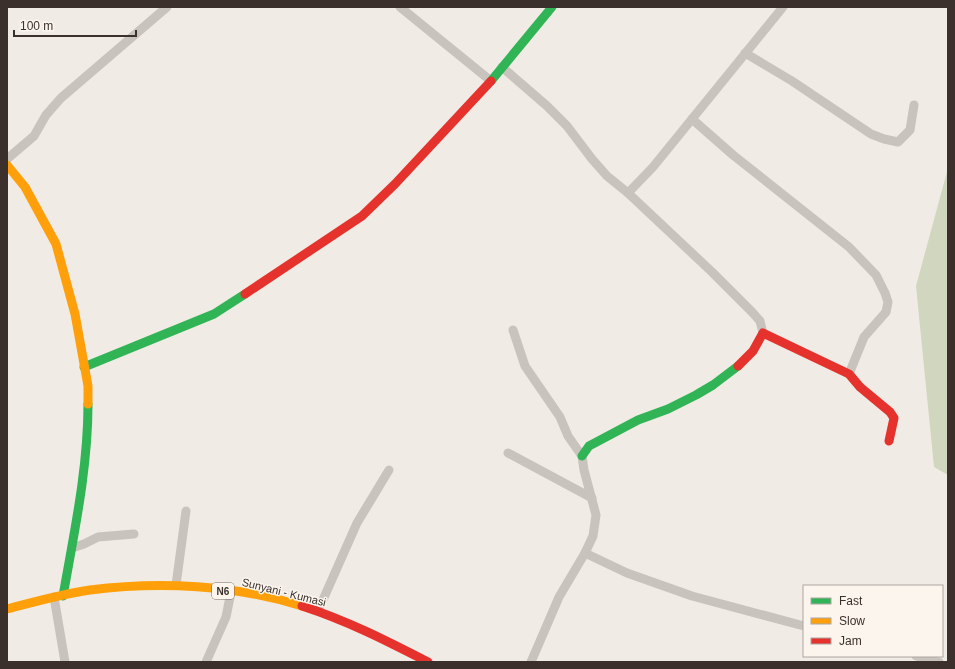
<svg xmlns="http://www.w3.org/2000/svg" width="955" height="669" viewBox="0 0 955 669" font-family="Helvetica,sans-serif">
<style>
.green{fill:#d1d6bf}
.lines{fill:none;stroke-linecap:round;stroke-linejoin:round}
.street{stroke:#c9c3be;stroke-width:9}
.fast{stroke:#30b455;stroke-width:9}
.slow{stroke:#ff9f0a;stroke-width:9}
.jam{stroke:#e5322d;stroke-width:9}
.labels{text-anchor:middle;stroke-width:3;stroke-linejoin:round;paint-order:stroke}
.shield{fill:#fbf5ee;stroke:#756b66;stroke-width:1}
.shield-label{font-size:10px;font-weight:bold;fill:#3b302b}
.street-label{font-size:11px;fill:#3b302b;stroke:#fbf5ee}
</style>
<rect width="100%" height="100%" fill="#f0ebe5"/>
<!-- green -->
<polygon class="green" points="948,168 948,475 934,467 916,286"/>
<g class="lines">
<!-- street -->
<g class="street">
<polyline points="400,7 491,81"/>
<polyline points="745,53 792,81 871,134 884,139 898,142 910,130 914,105"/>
<polyline points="502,67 547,106 567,126 592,159 607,176 628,193 712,272 752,312 760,321 763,333"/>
<polyline points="692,119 733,155 849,247 876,275 885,293 888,302 886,312 864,337 849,374"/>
<polyline points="7,159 34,136 46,115 61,98 167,7"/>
<polyline points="628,193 653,167 783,7"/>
<polyline points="513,330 525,366 560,417 568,436 582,456 584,470 596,515 593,536 585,553 559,597 531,662"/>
<polyline points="508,453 592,498"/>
<polyline points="72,548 84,544 98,537 134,534"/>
<polyline points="585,553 627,573 692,596 804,626"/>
<polyline points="176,585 186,511"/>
<polyline points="54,597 65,662"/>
<polyline points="318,611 357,523 389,470"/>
<polyline points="916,656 939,662"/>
<polyline points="206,662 226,617 231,592"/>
</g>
<!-- fast -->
<g class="fast">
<polyline points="491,81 552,7"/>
<polyline points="84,367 214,314 245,294"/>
<polyline points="582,456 589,446 638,420 668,409 696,395 713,385 738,366"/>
<path d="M63 596C74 533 88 469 88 404"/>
</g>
<!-- slow -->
<g class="slow">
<polyline points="7,165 25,187 56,244 75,314 88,386 88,404"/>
<path d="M7 609C34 602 62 594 90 590 160 581 235 585 302 606"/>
</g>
<!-- jam -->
<g class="jam">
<polyline points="245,294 362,216 395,184 491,81"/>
<polyline points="738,366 753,351 763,333 849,374 860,387 890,412 894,418 889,441"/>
<path d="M302 606C348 621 385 640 428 662"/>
</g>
</g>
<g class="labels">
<!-- shield labels -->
<rect class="shield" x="212" y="583" width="22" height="16" rx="3"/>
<g class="shield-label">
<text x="223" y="595">N6</text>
</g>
<!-- street labels -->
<g class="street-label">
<text transform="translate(284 592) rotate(14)" y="4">Sunyani - Kumasi</text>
</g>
</g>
<!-- border -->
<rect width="955" height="669" fill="none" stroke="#3b302b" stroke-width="16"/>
<!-- legend -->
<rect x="803" y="585" width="140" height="72" fill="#fbf5ee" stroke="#aea6a0"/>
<rect x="811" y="598" width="20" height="6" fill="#30b455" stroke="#aea6a0"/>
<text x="839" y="605" font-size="12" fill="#3b302b">Fast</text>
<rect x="811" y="618" width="20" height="6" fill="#ff9f0a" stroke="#aea6a0"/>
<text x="839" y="625" font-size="12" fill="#3b302b">Slow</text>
<rect x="811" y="638" width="20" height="6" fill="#e5322d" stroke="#aea6a0"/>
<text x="839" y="645" font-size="12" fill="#3b302b">Jam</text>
<!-- scale -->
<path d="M14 30v6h122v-6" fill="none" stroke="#3b302b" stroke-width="2"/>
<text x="20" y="30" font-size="12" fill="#3b302b" stroke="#fbf5ee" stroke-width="3" paint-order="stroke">100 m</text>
</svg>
